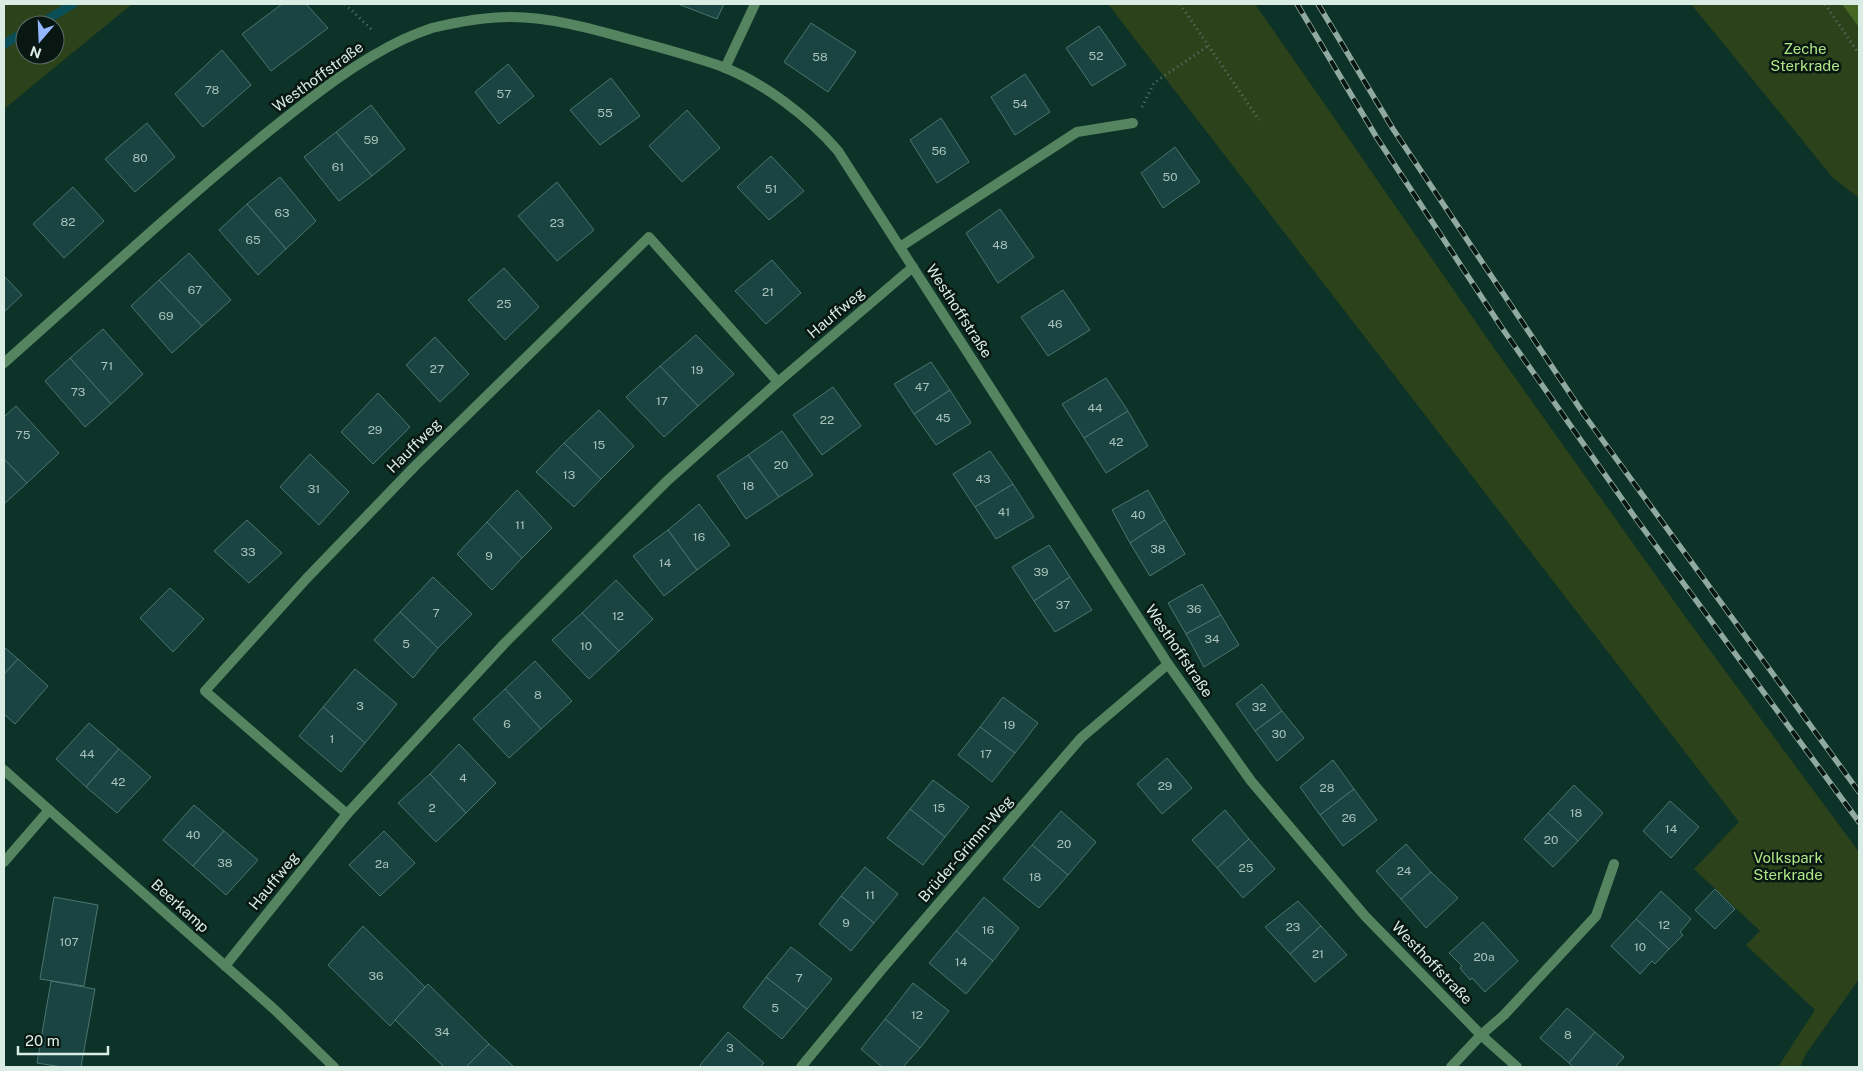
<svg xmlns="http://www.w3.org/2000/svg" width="1863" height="1071" viewBox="0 0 1863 1071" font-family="'Public Sans',sans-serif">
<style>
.green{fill:#2c421a;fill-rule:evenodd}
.forest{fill:#446824}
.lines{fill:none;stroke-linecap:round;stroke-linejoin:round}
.stream{stroke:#0a4f57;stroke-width:9}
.building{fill:#1a4441;stroke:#4b7571}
.path{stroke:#56756b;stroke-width:3;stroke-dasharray:1 4;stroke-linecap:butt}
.lane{stroke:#558461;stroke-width:10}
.street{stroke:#558461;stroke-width:10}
.rail-casing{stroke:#90aaa1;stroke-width:5.5}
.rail{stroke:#081712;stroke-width:4;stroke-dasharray:11;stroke-linecap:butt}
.labels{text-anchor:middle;stroke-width:5;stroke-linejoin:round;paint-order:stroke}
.number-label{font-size:12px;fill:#a9c3bc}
.park-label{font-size:15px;fill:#afe687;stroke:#081712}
.street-label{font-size:15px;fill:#d9ede5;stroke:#081712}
</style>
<rect width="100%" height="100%" fill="#0d3227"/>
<!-- green -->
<g class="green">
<path d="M4 4H132L4 109ZM25 25H55V55H25Z"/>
<polygon points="1108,4 1255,4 1496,351 1689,622 1859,852 1859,979 1806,1054 1800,1067 1778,1067 1815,1010 1746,945 1760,931 1694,869 1739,822"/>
<polygon points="1691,4 1859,4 1859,198 1833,178"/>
</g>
<!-- forest -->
<polygon class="forest" points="1842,4 1859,4 1859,27 1858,26"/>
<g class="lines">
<!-- stream -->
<g class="stream">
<polyline points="38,25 73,4"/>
<polyline points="4,44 25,32"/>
</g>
</g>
<!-- building -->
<g class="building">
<polygon points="282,4 306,4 328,28 271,71 242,34"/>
<polygon points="678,4 724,4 717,19"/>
<polygon points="811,23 856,52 828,92 784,62"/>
<polygon points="1099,26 1126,65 1092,86 1066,48"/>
<polygon points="222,50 251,85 203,127 175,94"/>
<polygon points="508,64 534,96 499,124 475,92"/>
<polygon points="1025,74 1050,112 1015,135 991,97"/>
<polygon points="611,78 640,116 600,145 570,110"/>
<polygon points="371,105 405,149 372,176 336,132"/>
<polygon points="687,110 720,148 682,182 649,146"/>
<polygon points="941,118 969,162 937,183 910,140"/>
<polygon points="147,123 175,157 135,192 105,159"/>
<polygon points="336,132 372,176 339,201 304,157"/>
<polygon points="1175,147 1200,182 1163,208 1141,173"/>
<polygon points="771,156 804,191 769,220 737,187"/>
<polygon points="280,177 316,221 286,249 247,204"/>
<polygon points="557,182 594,230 557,261 518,216"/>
<polygon points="73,187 104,221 64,258 33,224"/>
<polygon points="247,204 286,249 258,275 219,230"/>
<polygon points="1000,209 1034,257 998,283 966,233"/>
<polygon points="189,253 231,300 202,326 159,280"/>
<polygon points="772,260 801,293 766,324 735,291"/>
<polygon points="504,268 539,307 505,340 468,300"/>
<polygon points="4,276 22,295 4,312"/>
<polygon points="159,280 202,326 172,353 131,306"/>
<polygon points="1063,290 1090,330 1048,356 1021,317"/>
<polygon points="103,329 143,374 111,404 70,358"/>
<polygon points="696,335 734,374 698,406 660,366"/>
<polygon points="435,337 469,374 440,402 406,365"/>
<polygon points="70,358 111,404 85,427 45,381"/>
<polygon points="931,362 950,390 914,414 894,384"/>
<polygon points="660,366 698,406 664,437 626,397"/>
<polygon points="1106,378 1128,411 1084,438 1062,404"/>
<polygon points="833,387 861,426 822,455 793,415"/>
<polygon points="950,390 971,423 936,445 914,414"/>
<polygon points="378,393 410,427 373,464 341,432"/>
<polygon points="16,406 59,453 27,483 4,459 4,417"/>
<polygon points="599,410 634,446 601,479 564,443"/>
<polygon points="1128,411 1148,446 1106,473 1084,438"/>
<polygon points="782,431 813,475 779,497 748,455"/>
<polygon points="564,443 601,479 574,507 536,472"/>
<polygon points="990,451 1013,484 975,507 953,474"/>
<polygon points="310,454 349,492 319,525 280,487"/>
<polygon points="748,455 779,497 746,519 717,476"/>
<polygon points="4,459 27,483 4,504"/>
<polygon points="1013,484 1034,517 996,539 975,507"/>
<polygon points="517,490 552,528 522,558 487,522"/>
<polygon points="1148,490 1165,520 1130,543 1112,510"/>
<polygon points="699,504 730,545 697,570 668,530"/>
<polygon points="247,520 282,553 249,583 214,551"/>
<polygon points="1165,520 1185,554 1150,576 1130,543"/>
<polygon points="487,522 522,558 492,590 457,554"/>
<polygon points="668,530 697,570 664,596 633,556"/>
<polygon points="1049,545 1070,577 1034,601 1012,567"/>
<polygon points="433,577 472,614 438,648 400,612"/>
<polygon points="1070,577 1092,610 1055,632 1034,601"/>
<polygon points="616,580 653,619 619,651 582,613"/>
<polygon points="1202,584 1221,615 1186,634 1168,603"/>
<polygon points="170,588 204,619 173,652 140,618"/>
<polygon points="400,612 438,648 413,678 374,640"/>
<polygon points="582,613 619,651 589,679 552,640"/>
<polygon points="1221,615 1239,645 1204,667 1186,634"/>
<polygon points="4,647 18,659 4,674"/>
<polygon points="18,659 48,686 15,724 4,714 4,674"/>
<polygon points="535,661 572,701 541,729 505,689"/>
<polygon points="355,669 397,704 365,743 323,707"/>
<polygon points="1262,684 1282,711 1255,731 1236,704"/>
<polygon points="505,689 541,729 509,758 473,719"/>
<polygon points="1003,697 1038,723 1015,753 980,727"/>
<polygon points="323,707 365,743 341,772 299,736"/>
<polygon points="1282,711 1304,738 1277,761 1255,731"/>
<polygon points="89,723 119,749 86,787 56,759"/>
<polygon points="980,727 1015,753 992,782 958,755"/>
<polygon points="459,744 496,783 466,813 430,774"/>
<polygon points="119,749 151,777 117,813 86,787"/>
<polygon points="1167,758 1192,788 1162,814 1137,784"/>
<polygon points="1333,760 1354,789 1320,815 1300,787"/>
<polygon points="430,774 466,813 436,842 398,803"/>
<polygon points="933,780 969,807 945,837 910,809"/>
<polygon points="1574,785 1603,813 1578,841 1548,813"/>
<polygon points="1354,789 1377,820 1343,846 1320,815"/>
<polygon points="1670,801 1699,827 1671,858 1643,831"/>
<polygon points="194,805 224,831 193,866 163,840"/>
<polygon points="910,809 945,837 923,865 887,838"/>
<polygon points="1225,810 1249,839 1217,868 1192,840"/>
<polygon points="1061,811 1096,842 1068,875 1032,845"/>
<polygon points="1548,813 1578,841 1553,867 1524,839"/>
<polygon points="224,831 258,860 226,895 193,866"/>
<polygon points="384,831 415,863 380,896 349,865"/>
<polygon points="1249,839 1275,869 1243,898 1217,868"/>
<polygon points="1406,844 1431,872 1401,899 1376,871"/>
<polygon points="1032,845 1068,875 1039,908 1003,879"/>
<polygon points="865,867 898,894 874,923 841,896"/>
<polygon points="1431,872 1458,898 1426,928 1401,899"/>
<polygon points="1715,889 1735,909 1715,929 1695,910"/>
<polygon points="1661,891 1691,919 1680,932 1683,935 1669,949 1636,919"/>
<polygon points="841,896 874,923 851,951 819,924"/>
<polygon points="54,897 98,905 84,986 40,979"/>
<polygon points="984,897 1019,928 993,961 956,931"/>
<polygon points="1298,901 1321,926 1290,954 1265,927"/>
<polygon points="1636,919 1669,949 1655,964 1652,961 1640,974 1611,946"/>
<polygon points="1483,922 1518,961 1485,992 1472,978 1470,980 1460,968 1462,966 1449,953"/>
<polygon points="363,926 425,987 390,1026 328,965"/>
<polygon points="1321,926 1347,955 1315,982 1290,954"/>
<polygon points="956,931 993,961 966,994 929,963"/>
<polygon points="791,947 832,979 807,1009 766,977"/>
<polygon points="766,977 807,1009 782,1039 743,1007"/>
<polygon points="51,981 95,989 81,1067 62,1067 37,1063"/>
<polygon points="913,983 949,1011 920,1048 885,1019"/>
<polygon points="428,984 489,1044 466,1067 444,1067 395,1020"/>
<polygon points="1567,1008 1595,1032 1569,1063 1540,1038"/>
<polygon points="885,1019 920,1048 903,1067 882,1067 861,1049"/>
<polygon points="728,1032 764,1063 760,1067 702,1067 700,1065"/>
<polygon points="1595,1032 1624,1057 1615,1067 1573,1067 1569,1063"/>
<polygon points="489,1044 514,1067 466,1067"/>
</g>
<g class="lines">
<!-- path -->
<g class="path">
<polyline points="345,4 373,31"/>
<polyline points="1180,4 1259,120"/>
<polyline points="1825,4 1859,54"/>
<polyline points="1142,107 1154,83 1208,46"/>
</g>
<!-- lane -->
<g class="lane">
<polyline points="725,68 755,4"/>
<polyline points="900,247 1077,132 1133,123"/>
</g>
<!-- street -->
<g class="street">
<path d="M4 363C92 285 178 205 269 131 312 97 355 62 404 39 413 35 423 31 432 28 457 22 485 17 511 17 556 17 603 32 647 44 672 51 698 58 723 67 764 83 809 117 838 151L1168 664 1251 781 1365 916 1481 1035 1517 1067"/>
<polyline points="4,770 275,1010 334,1067"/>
<polyline points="347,814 205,691 307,578 415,466 649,237 778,382"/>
<polyline points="4,862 49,810"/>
<polyline points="225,966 347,814 504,644 667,481 778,382 913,267"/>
<polyline points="801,1067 882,969 1081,738 1168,664"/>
<polyline points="1451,1067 1481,1035 1504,1015 1596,916 1614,864"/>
</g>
<!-- rail casing -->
<g class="rail-casing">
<g id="rail">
<polyline points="1297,4 1377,138 1502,328 1634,516 1859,822"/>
<polyline points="1318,4 1393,129 1585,416 1859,792"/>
</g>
</g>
<!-- rail -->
<use href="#rail" class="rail"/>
</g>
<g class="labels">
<!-- number labels -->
<g class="number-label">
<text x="1096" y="60">52</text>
<text x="820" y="61">58</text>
<text x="212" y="94">78</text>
<text x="504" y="98">57</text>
<text x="1020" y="108">54</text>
<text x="605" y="117">55</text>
<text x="371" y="144">59</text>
<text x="939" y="155">56</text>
<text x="140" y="162">80</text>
<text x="338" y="171">61</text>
<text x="1170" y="181">50</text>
<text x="771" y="193">51</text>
<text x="282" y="217">63</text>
<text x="68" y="226">82</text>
<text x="557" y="227">23</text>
<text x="253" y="244">65</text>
<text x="1000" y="249">48</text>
<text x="195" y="294">67</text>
<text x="768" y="296">21</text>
<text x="504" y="308">25</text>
<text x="166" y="320">69</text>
<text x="1055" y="328">46</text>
<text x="107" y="370">71</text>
<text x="437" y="373">27</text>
<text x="697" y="374">19</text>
<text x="922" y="391">47</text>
<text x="78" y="396">73</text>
<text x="662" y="405">17</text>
<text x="1095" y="412">44</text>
<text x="943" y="422">45</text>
<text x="827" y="424">22</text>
<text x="375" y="434">29</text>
<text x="23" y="439">75</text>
<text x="1116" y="446">42</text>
<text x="599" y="449">15</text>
<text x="781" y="469">20</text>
<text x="569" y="479">13</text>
<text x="983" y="483">43</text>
<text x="748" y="490">18</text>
<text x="314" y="493">31</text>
<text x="1004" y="516">41</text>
<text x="1138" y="519">40</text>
<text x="520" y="529">11</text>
<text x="699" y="541">16</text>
<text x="1158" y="553">38</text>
<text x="248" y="556">33</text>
<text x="489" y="560">9</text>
<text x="665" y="567">14</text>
<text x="1041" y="576">39</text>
<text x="1063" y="609">37</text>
<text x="1194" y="613">36</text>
<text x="436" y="617">7</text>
<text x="618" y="620">12</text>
<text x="1212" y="643">34</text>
<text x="406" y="648">5</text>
<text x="586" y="650">10</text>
<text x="538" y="699">8</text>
<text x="360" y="710">3</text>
<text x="1259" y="711">32</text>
<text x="507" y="728">6</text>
<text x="1009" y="729">19</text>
<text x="1279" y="738">30</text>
<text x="332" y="743">1</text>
<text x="87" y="758">44</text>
<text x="986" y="758">17</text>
<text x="463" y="782">4</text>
<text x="118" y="786">42</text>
<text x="1165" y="790">29</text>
<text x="1327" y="792">28</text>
<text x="432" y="812">2</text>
<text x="939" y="812">15</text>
<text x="1576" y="817">18</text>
<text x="1349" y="822">26</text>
<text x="1671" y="833">14</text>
<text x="193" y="839">40</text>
<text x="1551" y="844">20</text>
<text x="1064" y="848">20</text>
<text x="225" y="867">38</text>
<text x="382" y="868">2a</text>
<text x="1246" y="872">25</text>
<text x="1404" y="875">24</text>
<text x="1035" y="881">18</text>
<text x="870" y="899">11</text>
<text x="846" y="927">9</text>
<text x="1664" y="929">12</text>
<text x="1293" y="931">23</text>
<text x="988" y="934">16</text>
<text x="69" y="946">107</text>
<text x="1640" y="951">10</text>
<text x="1318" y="958">21</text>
<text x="1484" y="961">20a</text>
<text x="961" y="966">14</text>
<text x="376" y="980">36</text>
<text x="799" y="982">7</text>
<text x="775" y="1012">5</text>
<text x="917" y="1019">12</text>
<text x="442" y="1036">34</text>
<text x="1568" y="1039">8</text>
<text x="730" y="1052">3</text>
</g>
<!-- park labels -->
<g class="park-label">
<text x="1805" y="54">Zeche<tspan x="1805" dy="17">Sterkrade</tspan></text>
<text x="1788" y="863">Volkspark<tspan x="1788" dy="17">Sterkrade</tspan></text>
</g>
<!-- street labels -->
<g class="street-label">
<text transform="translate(318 77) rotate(-36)" y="5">Westhoffstraße</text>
<text transform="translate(959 311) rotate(57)" y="5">Westhoffstraße</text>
<text transform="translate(836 313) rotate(-40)" y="5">Hauffweg</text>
<text transform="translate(414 446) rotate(-45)" y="5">Hauffweg</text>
<text transform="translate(1179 651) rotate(56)" y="5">Westhoffstraße</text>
<text transform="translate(966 849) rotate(-49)" y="5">Brüder-Grimm-Weg</text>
<text transform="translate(274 881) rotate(-51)" y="5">Hauffweg</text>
<text transform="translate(180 906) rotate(42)" y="5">Beerkamp</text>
<text transform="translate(1432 963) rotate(46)" y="5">Westhoffstraße</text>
</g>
</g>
<!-- border -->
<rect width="1863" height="1071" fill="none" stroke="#d9ede5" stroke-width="10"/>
<!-- north arrow -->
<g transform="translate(40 40) rotate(199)"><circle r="24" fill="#081712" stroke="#5c6d66"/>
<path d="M0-4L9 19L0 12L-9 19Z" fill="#94b7fd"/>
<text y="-8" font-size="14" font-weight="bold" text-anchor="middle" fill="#d9ede5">N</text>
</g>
<!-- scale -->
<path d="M18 1046v8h90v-8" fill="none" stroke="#d9ede5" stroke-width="2.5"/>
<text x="25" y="1046" font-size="15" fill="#d9ede5" stroke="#081712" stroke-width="4" paint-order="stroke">20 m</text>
</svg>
